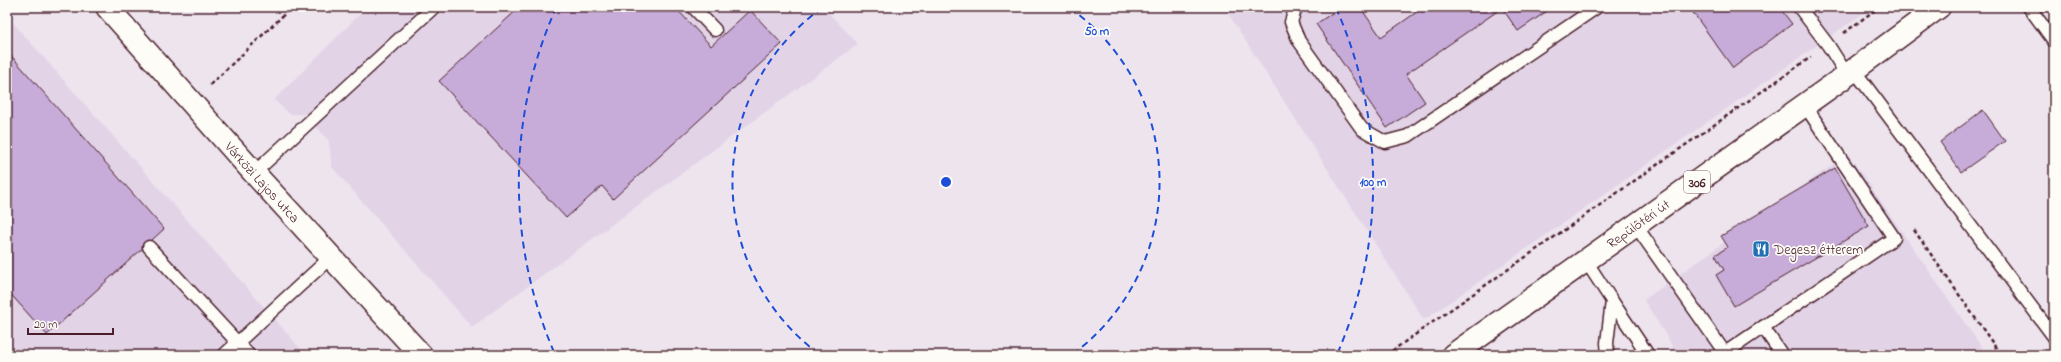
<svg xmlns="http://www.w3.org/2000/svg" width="2061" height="362" viewBox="0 0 2061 362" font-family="'Indie Flower',sans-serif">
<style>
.built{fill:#e2d3e7}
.building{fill:#c7abd8;stroke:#4a1f2b}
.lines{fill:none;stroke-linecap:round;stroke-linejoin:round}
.service-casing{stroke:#4a1f2b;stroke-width:15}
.secondary-casing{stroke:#4a1f2b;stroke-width:25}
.primary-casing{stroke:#4a1f2b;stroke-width:25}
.path{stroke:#4a1f2b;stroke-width:2.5;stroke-dasharray:4 3;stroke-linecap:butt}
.service{stroke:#fdfcf7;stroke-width:12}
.secondary{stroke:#fdfcf7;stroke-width:22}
.primary{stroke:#fdfcf7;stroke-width:22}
.ring{fill:none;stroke:#1d4ed8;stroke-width:2;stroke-dasharray:7 5}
.labels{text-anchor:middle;stroke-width:3.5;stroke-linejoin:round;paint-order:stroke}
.shield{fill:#fdfcf7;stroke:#806168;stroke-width:1}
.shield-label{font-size:13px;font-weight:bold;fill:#4a1f2b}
.street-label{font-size:14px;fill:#4a1f2b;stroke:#fdfcf7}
.poi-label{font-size:14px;fill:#4a1f2b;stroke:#fdfcf7;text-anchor:start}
.centre{fill:#1d4ed8;stroke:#fdfcf7;stroke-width:2}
.ring-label{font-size:12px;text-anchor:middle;font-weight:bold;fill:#1d4ed8;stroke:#fdfcf7;stroke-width:3.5;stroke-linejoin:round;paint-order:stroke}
</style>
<rect width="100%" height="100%" fill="#ede4ee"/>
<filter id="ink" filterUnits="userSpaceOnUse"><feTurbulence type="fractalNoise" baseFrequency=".025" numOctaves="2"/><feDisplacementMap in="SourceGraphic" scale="8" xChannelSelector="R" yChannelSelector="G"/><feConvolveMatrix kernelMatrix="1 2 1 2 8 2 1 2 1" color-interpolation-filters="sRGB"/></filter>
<g filter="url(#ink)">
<!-- built -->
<g class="built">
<polygon points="367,7 823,7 858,44 472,327 332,167 329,141 305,114 290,114 274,100"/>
<polygon points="1224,7 1872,7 1424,320"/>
<polygon points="7,16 306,355 7,355"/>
<polygon points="1848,154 1987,355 1661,355 1673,347 1644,300"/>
</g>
<!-- building -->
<g class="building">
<polygon points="520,7 675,7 711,46 750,10 782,44 613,199 602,186 566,218 439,81"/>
<polygon points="1341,7 1360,7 1381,37 1424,7 1553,7 1518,31 1502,8 1406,74 1425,102 1387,128 1316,24"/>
<polygon points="1689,7 1779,7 1792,24 1733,68"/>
<polygon points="7,51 164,229 47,335 7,290"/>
<polygon points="1983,110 2005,141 1961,172 1940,142"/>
<polygon points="1835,168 1869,226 1734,306 1716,275 1724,270 1715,255 1728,247 1721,236"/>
</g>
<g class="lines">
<!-- service casing -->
<g class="service-casing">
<g id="service">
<polyline points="693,7 715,30"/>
<polyline points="1296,7 1291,22 1299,41 1362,129 1385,142 1408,136 1597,7"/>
<polyline points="1799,7 1828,45 1847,75"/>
<polyline points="2029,7 2054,41"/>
<polyline points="1854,70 2054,337"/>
<polyline points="254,173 434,7"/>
<polyline points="1636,226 1725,353 1894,238 1812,116 1807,103"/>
<polyline points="149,247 249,355"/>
<polyline points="1586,261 1612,301 1607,343 1608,355"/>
<polyline points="1612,301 1648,355"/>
<polyline points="1763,327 1782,355"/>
<polyline points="224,355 331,257"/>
</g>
</g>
<!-- secondary casing -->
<g class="secondary-casing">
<g id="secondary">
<path id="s1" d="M107 7 254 173 421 355"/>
</g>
</g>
<!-- primary casing -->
<g class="primary-casing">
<g id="primary">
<path id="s2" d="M1453 355 1847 75 1939 7"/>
</g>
</g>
<!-- path -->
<g class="path">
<polyline points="1844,33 1879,7"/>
<polyline points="210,85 292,7"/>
<polyline points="1914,230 2001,355"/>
<polyline points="1386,355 1811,57"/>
</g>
<!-- service -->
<use href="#service" class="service"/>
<!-- secondary -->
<use href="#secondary" class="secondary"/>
<!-- primary -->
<use href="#primary" class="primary"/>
</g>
</g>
<!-- distance rings -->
<g class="ring">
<path d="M819 354A214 214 0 0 1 822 8M1070 8A214 214 0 0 1 1073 354"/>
<path d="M554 352A427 427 0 0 1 556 8M1336 8A427 427 0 0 1 1338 352"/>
</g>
<!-- icons -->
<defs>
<g id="restaurant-square" transform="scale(0.9)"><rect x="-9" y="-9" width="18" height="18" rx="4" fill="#1f6fb2" stroke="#fdfcf7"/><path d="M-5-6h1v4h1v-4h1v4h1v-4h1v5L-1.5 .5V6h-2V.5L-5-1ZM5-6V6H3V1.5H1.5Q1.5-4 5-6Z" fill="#fff"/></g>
</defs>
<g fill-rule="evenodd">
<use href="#restaurant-square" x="1761" y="249"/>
</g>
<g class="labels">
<!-- shield labels -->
<rect class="shield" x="1684" y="171" width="26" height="22" rx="3"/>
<g class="shield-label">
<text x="1697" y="187">306</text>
</g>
<!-- street labels -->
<g class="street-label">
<text dy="5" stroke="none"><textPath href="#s1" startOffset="234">Várközi Lajos utca</textPath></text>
<text dy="5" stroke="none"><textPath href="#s2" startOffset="227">Repülőtéri út</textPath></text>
</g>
<!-- poi labels -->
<g class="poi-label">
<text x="1774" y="254">Degesz étterem</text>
</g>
</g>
<circle cx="946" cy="182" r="6" class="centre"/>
<g class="ring-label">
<text x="1097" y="35">50 m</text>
<text x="1373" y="186">100 m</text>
</g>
<!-- margin -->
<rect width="2061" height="362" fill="none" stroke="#fdfcf7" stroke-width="24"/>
<rect x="12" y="12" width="2037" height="338" fill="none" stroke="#4a1f2b" stroke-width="1.5" filter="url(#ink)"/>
<!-- scale -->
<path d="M28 328v6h85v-6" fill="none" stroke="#4a1f2b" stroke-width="2"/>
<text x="34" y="328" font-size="12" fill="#4a1f2b" stroke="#fdfcf7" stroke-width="3" paint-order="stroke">20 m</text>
</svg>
